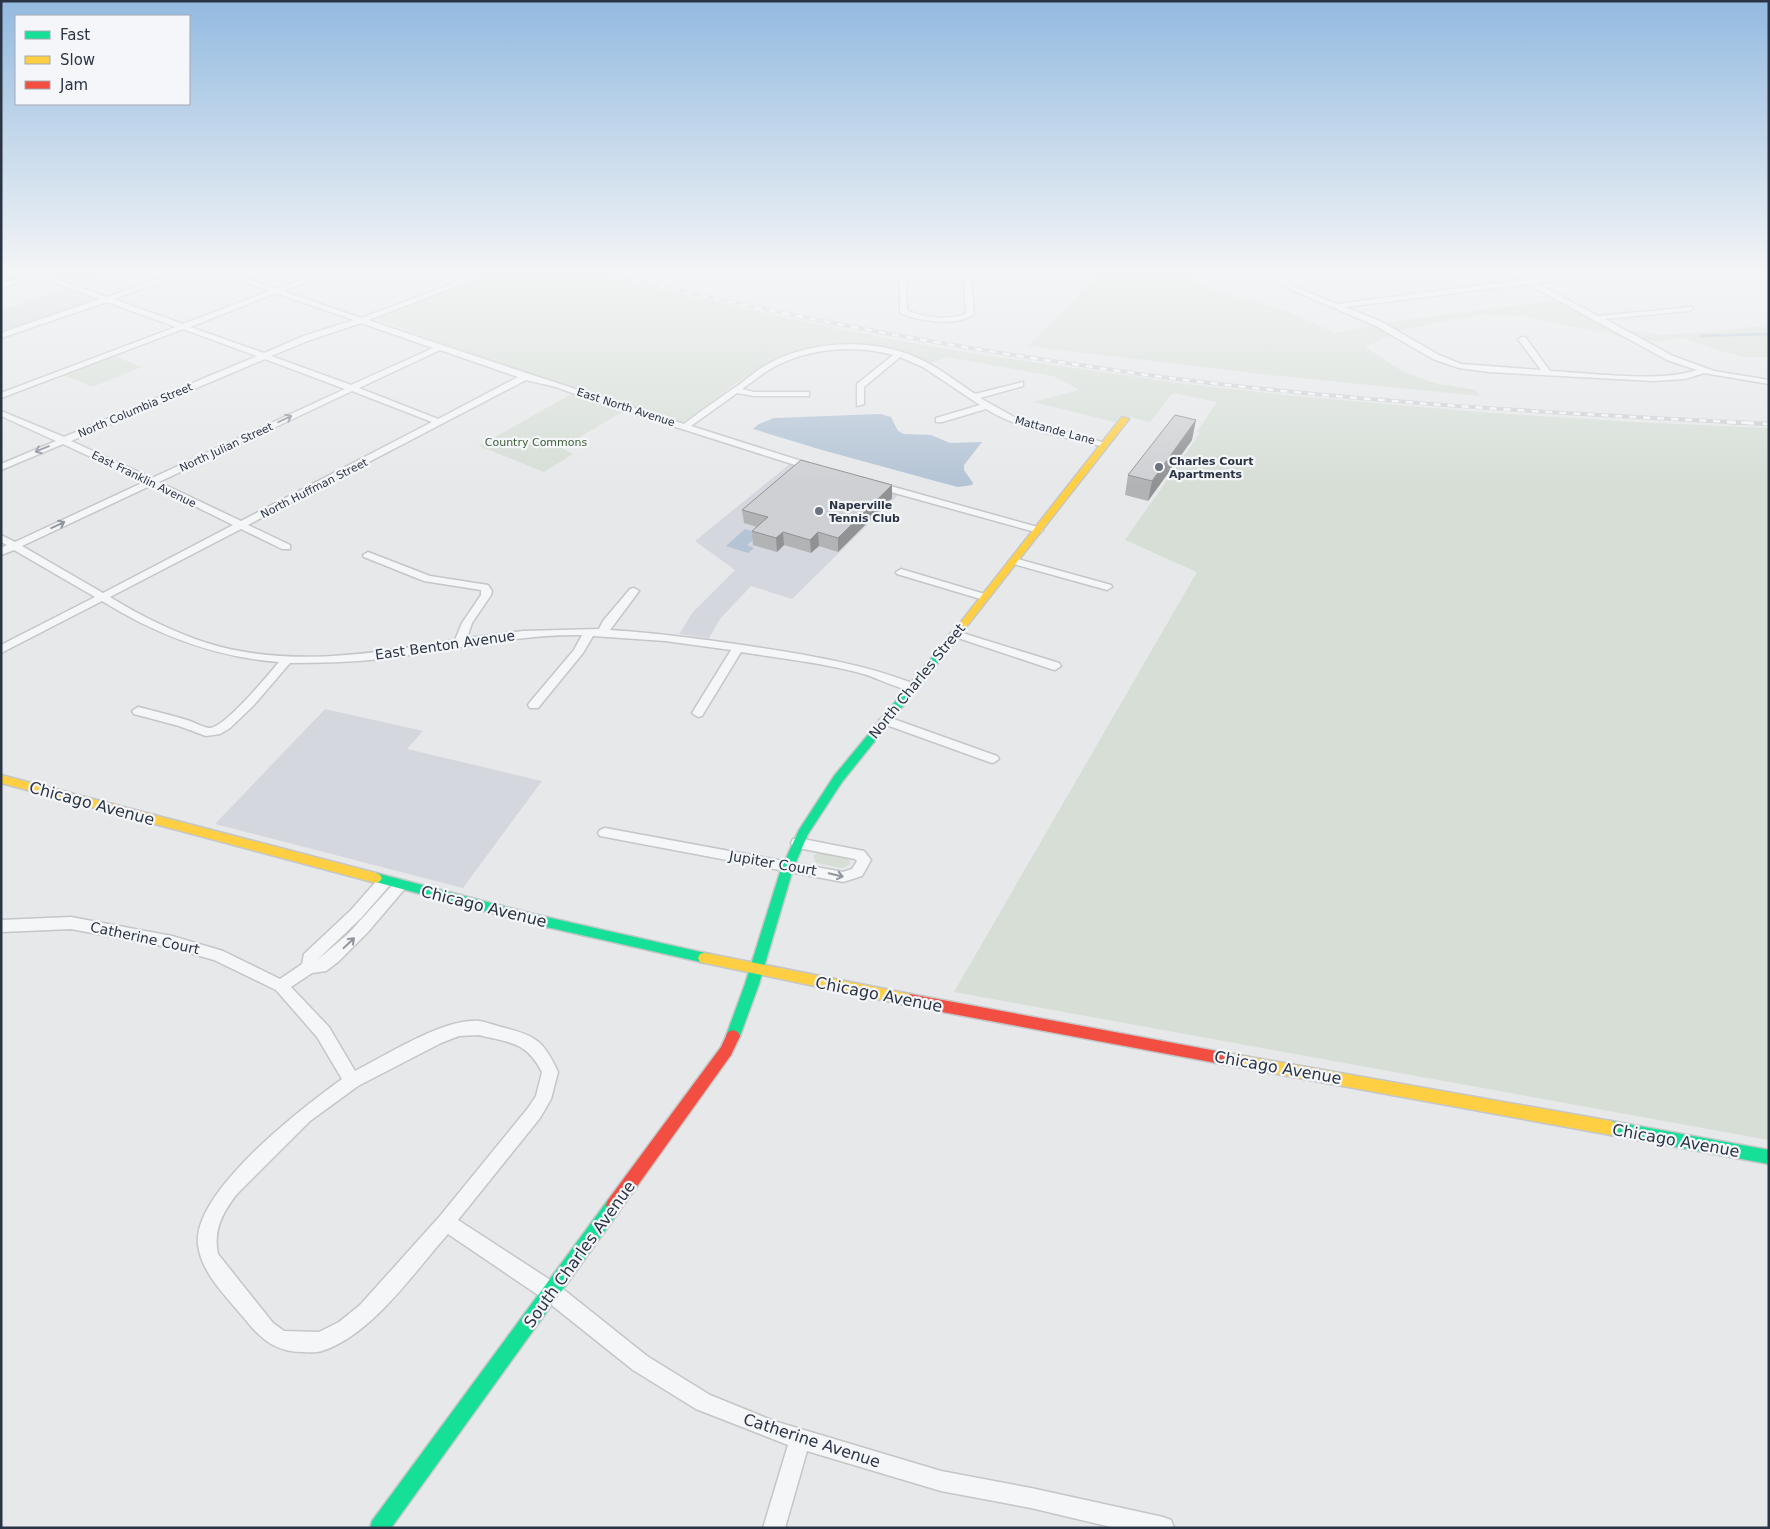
<svg xmlns="http://www.w3.org/2000/svg" width="1770" height="1529" viewBox="0 0 1770 1529" font-family="'DejaVu Sans',sans-serif">
<style>
.built{fill:#d4d7dd}
.green{fill:#d6ded6}
.water{fill:#b4c4d5}
.lines{fill:none;stroke-linecap:round;stroke-linejoin:round}
.stream{stroke:#b4c4d5;stroke-width:2.5}
.street-casing{stroke:#c4c6c8;stroke-width:3}
.fast-casing{stroke:#c4c6c8;stroke-width:3}
.slow-casing{stroke:#c4c6c8;stroke-width:3}
.jam-casing{stroke:#c4c6c8;stroke-width:3}
.street{fill:#f5f6f7;fill-rule:evenodd}
.fast{fill:#16e098;fill-rule:evenodd}
.slow{fill:#ffcf43;fill-rule:evenodd}
.jam{fill:#f24e42;fill-rule:evenodd}
.rail-far1-casing{stroke:#cecfd2;stroke-width:4}
.rail-casing{stroke:#cecfd2;stroke-width:4.5}
.rail-far1{stroke:#f4f6f9;stroke-width:2.5;stroke-dasharray:7;stroke-linecap:butt}
.rail{stroke:#f4f6f9;stroke-width:3;stroke-dasharray:9;stroke-linecap:butt}
.wall{fill:#b1b3b5}
.shaded-wall{fill:#909294}
.building{fill:#ced0d3;stroke:#909294}
.oneway{stroke:#90959e}
.poi-dot{fill:#6c737f;stroke:#f4f6f9;stroke-width:2}
.labels{text-anchor:middle;stroke-width:4.5;stroke-linejoin:round;paint-order:stroke}
.far-street-label{font-size:11px;fill:#2b3445;stroke:#f4f6f9}
.far-park-label{font-size:11px;fill:#3f6138;stroke:#f4f6f9}
.far-poi-label{font-size:11px;font-weight:bold;fill:#2b3445;stroke:#f4f6f9;text-anchor:start}
.street-label{font-size:14px;fill:#2b3445;stroke:#f4f6f9}
.near-street-label{font-size:16px;fill:#2b3445;stroke:#f4f6f9}
</style>
<rect width="100%" height="100%" fill="#e6e8ea"/>
<!-- built -->
<g class="built">
<polygon points="1,271 41,271 1,284"/>
<polygon points="42,271 115,271 78,283"/>
<polygon points="70,287 102,299 1,335 1,310"/>
<polygon points="796,459 904,489 792,599 751,586 720,619 709,638 679,634 693,612 735,570 695,541"/>
<polygon points="325,709 423,731 407,749 542,781 463,888 215,824"/>
</g>
<!-- green -->
<g class="green">
<path d="M501 271H579L801 321 890 339 982 355 1187 384 1295 396 1478 412 1634 422 1769 428V1140L954 992 1197 572 1125 540 1200 433 1197 432 1217 402 1173 393 1150 422 1121 415 1115 422 1033 402 1080 390 1053 376 946 357 932 363C883 339 814 335 766 364 737 381 710 403 682 423L601 399 378 320V318Z"/>
<path d="M712 271H784L783 275C765 281 731 275 712 271Z"/>
<polygon points="1102,271 1185,271 1206,288 1286,311 1335,333 1405,320 1559,300 1610,328 1660,335 1714,332 1752,327 1769,328 1769,357 1746,357 1716,350 1684,338 1657,341 1628,338 1521,316 1482,315 1436,323 1399,331 1365,347 1402,371 1434,383 1476,390 1480,396 1261,374 1028,346"/>
<polygon points="112,355 142,367 92,387 61,374"/>
<polygon points="573,393 624,411 561,448 573,454 544,472 479,446"/>
<polygon points="820,852 846,857 850,861 850,864 843,868 816,863 813,856"/>
</g>
<!-- water -->
<g class="water">
<polygon points="881,414 891,417 898,431 904,434 931,435 950,443 982,442 964,465 964,470 973,483 972,485 958,487 939,482 822,450 753,429 759,424 774,418"/>
<polygon points="745,529 760,534 747,545 754,548 748,553 726,546"/>
</g>
<g class="lines">
<!-- stream -->
<polyline class="stream" points="1701,336 1769,334"/>
<!-- street casing -->
<g class="street-casing">
<g id="street">
<path d="M25 271 41 272 42 274 107 297 182 271H191L113 299 183 324 270 291 216 271H225L276 289 328 271H337L283 291 361 318 488 271H496L368 320C473 356 578 390 684 424 702 410 721 397 740 384 749 377 758 369 768 364 809 341 869 338 913 356 936 365 955 381 975 394L1023 382V386L980 398 1016 418 1109 444 1105 447C1065 437 1022 431 986 409L942 422H936V418L980 405 923 367 900 357 864 387V404L857 406V384L893 355C855 344 808 348 774 367 763 373 752 382 742 389L754 392H809V396H754L737 393 691 426 817 466V470L814 471 594 401 556 387 526 380 248 525 290 545V549H282L241 529 110 597C141 616 173 632 207 643 287 668 374 654 455 640L462 623 481 595V590L424 581 364 557 363 555 368 552 430 576 488 585 492 591 491 595 472 623 467 638 523 631 599 629 603 621 630 589 634 588 639 591 610 630C656 633 703 639 749 646 806 655 861 663 915 684L917 687 915 690C905 692 879 679 867 675 826 663 783 659 741 652L702 716 698 717 692 713 731 650 665 641 593 636 583 653 538 708H530L528 705 530 702 574 650 582 635C514 634 449 651 381 659 351 662 321 663 290 663L254 705 230 728 220 734 206 736 179 726 134 714 132 711 138 707C154 711 171 715 187 720 194 722 202 727 209 728 224 729 268 675 279 662 214 657 157 635 102 601L1 653V645L95 597 14 550 1 555V548L7 545 1 542V535L15 542 144 482 63 444 1 470V464L56 441 1 416V411L64 437 257 356 183 329 1 398V393L176 327 107 302 1 338V333L100 299 36 276 1 288V284L30 274ZM276 293 354 320 304 336 264 353 190 327ZM361 323 433 348 351 385 271 356 310 340ZM440 350 518 377 438 419 359 388ZM265 359 345 389 152 478 71 441ZM352 391 432 422 241 521 159 482ZM152 485 233 525 103 593 22 546Z"/>
<path d="M697 271 758 276H1004L1062 271H1083L1080 273 1004 280H971L974 314C958 327 917 321 900 313V280C833 280 766 284 700 273ZM906 280H964L966 313C951 321 922 318 907 310Z"/>
<path d="M1261 271H1288L1275 275 1292 286 1337 304 1522 280 1507 271H1514L1530 279 1597 271H1613L1610 273 1536 283 1598 316 1692 307 1693 309 1689 311 1605 319 1673 356 1714 371 1769 380V384L1704 373 1685 379 1654 381 1489 372 1459 368 1433 359 1376 326 1288 288 1268 276 1250 280 1247 278 1263 273ZM1528 284 1667 360 1697 370C1660 383 1590 373 1550 371L1525 337H1522L1518 339 1541 370 1461 364 1439 355 1382 322 1345 307Z"/>
<polygon points="1743,271 1751,271 1769,280 1769,285"/>
<polygon points="876,482 1041,528 1043,530 1041,532 1035,532 873,487 871,485"/>
<polygon points="1014,558 1111,585 1112,587 1107,590 1010,563 1009,561"/>
<polygon points="901,569 988,595 989,597 984,600 897,574 896,572"/>
<polygon points="956,631 1059,663 1061,666 1055,670 1051,669 952,636 950,634 952,632"/>
<polygon points="885,716 997,756 999,759 993,763 989,762 881,723 879,720"/>
<polygon points="605,828 843,872 852,869 857,861 855,859 793,847 791,843 793,839 798,838 859,850 864,851 871,860 862,876 843,882 600,836 598,833 600,830"/>
<path d="M385 876 390 877 392 881 390 885 361 918 316 961 348 934 396 881 401 880 406 881 408 885 368 932 338 962 326 971 312 973 291 987 329 1027 355 1071C387 1055 444 1018 479 1021 487 1022 497 1026 505 1028 537 1036 544 1042 558 1072L551 1099 540 1118 458 1220 558 1285 647 1356 710 1395 774 1421 941 1471 1031 1488 1163 1517 1171 1520 1174 1528H1115L1031 1508 941 1491 807 1451 785 1528H763L788 1445 696 1409 633 1370 544 1299 448 1234C414 1272 372 1335 322 1351 316 1353 309 1352 303 1352 279 1352 264 1342 249 1324 231 1301 202 1276 198 1245 192 1192 302 1108 342 1079L317 1037 276 990 214 960 172 948 71 929 1 932V920L71 917 172 936 223 951 280 979 302 964 304 954 351 910 380 877ZM479 1035C510 1043 526 1041 542 1072L536 1096 528 1108 440 1216 360 1305 339 1322 319 1332 284 1331 273 1323 218 1254C213 1230 222 1214 236 1195L310 1121 358 1086 441 1043 459 1036Z"/>
</g>
</g>
<!-- fast casing -->
<g class="fast-casing">
<g id="fast">
<polygon points="960,626 963,627 965,629 963,631 842,782 808,834 793,869 759,984 740,1036 738,1040 733,1042 728,1040 726,1036 745,984 781,869 799,830 834,776 957,627"/>
<polygon points="376,873 533,914 705,953 710,954 712,958 710,962 705,963 533,924 372,881 370,878 372,875"/>
<polygon points="1611,1121 1769,1150 1769,1164 1611,1135 1606,1133 1603,1128 1606,1123"/>
<polygon points="614,1197 620,1200 622,1205 620,1210 391,1528 370,1528 372,1521 608,1200"/>
</g>
</g>
<!-- slow casing -->
<g class="slow-casing">
<g id="slow">
<polygon points="1122,417 1129,419 963,631 957,631 955,629 957,627"/>
<polygon points="1,775 376,873 380,875 382,878 380,881 376,883 1,783"/>
<polygon points="705,953 910,994 915,996 917,1000 915,1004 910,1006 705,963 700,962 698,958 700,954"/>
<polygon points="1227,1053 1611,1121 1616,1123 1619,1128 1616,1133 1611,1135 1227,1065 1222,1063 1220,1059 1222,1055"/>
</g>
</g>
<!-- jam casing -->
<g class="jam-casing">
<g id="jam">
<polygon points="910,994 1227,1053 1232,1055 1234,1059 1232,1063 1227,1065 910,1006 905,1004 903,1000 905,996"/>
<polygon points="733,1030 738,1032 740,1036 731,1055 620,1210 614,1213 608,1210 606,1205 608,1200 721,1047 728,1032"/>
</g>
</g>
<!-- street -->
<use href="#street" class="street"/>
<!-- fast -->
<use href="#fast" class="fast"/>
<!-- slow -->
<use href="#slow" class="slow"/>
<!-- jam -->
<use href="#jam" class="jam"/>
<!-- rail-far1 casing -->
<g class="rail-far1-casing">
<path id="rail-far1" d="M591 271C672 289 752 307 833 323 937 344 1042 360 1147 375 1348 402 1550 413 1752 423"/>
</g>
<!-- rail casing -->
<g class="rail-casing">
<polyline id="rail" points="1727,422 1769,424"/>
</g>
<!-- rail-far1 -->
<use href="#rail-far1" class="rail-far1"/>
<!-- rail -->
<use href="#rail" class="rail"/>
</g>
<!-- wall -->
<g class="wall">
<polygon points="1192,440 1148,501 1125,495 1128,475"/>
<polygon points="892,498 838,552 819,546 811,553 784,545 777,552 753,545 752,531 757,527 744,523 742,510"/>
</g>
<!-- shaded-wall -->
<g class="shaded-wall">
<polygon points="1,271 2,271 5,275 1,276"/>
<polygon points="1196,420 1192,440 1148,501 1152,481"/>
<polygon points="892,485 892,498 838,552 838,538"/>
<polygon points="783,532 784,545 777,552 776,538"/>
<polygon points="818,532 819,546 811,553 810,540"/>
</g>
<!-- building -->
<g class="building">
<polygon points="1175,415 1196,420 1152,481 1128,475"/>
<polygon points="801,460 892,485 838,538 818,532 810,540 783,532 776,538 752,531 768,517 742,510"/>
</g>
<!-- one-way arrows -->
<defs><path id="oneway-shaft" d="M-6 0H5M1.5-3L5.5 0L1.5 3" fill="none" stroke-width="1.6" stroke-linecap="round" stroke-linejoin="round" transform="scale(1.25)"/></defs>
<g class="oneway">
<use href="#oneway-shaft" transform="translate(285 419) rotate(-25)"/>
<use href="#oneway-shaft" transform="translate(42 449) rotate(157)"/>
<use href="#oneway-shaft" transform="translate(58 525) rotate(-25)"/>
<use href="#oneway-shaft" transform="translate(836 875) rotate(13)"/>
<use href="#oneway-shaft" transform="translate(349 943) rotate(-43)"/>
</g>
<!-- sky -->
<linearGradient id="sky" x2="0" y2="1"><stop stop-color="#93bae0"/><stop offset="0.56" stop-color="#f4f5f6"/><stop offset="1" stop-color="#f4f5f6" stop-opacity="0"/></linearGradient>
<rect width="1770" height="485" fill="url(#sky)"/>
<!-- markers -->
<g class="poi-dot">
<circle cx="1159" cy="467" r="5"/>
<circle cx="819" cy="511" r="5"/>
</g>
<g class="labels">
<!-- far-street labels -->
<g class="far-street-label">
<text transform="translate(626 407) rotate(18)" y="4">East North Avenue</text>
<text transform="translate(135 410) rotate(-23)" y="4">North Columbia Street</text>
<text transform="translate(1055 430) rotate(15)" y="4">Mattande Lane</text>
<text transform="translate(226 447) rotate(-25)" y="4">North Julian Street</text>
<text transform="translate(144 479) rotate(26)" y="4">East Franklin Avenue</text>
<text transform="translate(314 488) rotate(-27)" y="4">North Huffman Street</text>
</g>
<!-- far-park labels -->
<g class="far-park-label">
<text x="536" y="446">Country Commons</text>
</g>
<!-- far-poi labels -->
<g class="far-poi-label">
<text x="1169" y="465">Charles Court<tspan x="1169" dy="13">Apartments</tspan></text>
<text x="829" y="509">Naperville<tspan x="829" dy="13">Tennis Club</tspan></text>
</g>
<!-- street labels -->
<g class="street-label">
<text transform="translate(445 645) rotate(-8)" y="5">East Benton Avenue</text>
<text transform="translate(917 681) rotate(-51)" y="5">North Charles Street</text>
<text transform="translate(773 863) rotate(10)" y="5">Jupiter Court</text>
<text transform="translate(145 938) rotate(12)" y="5">Catherine Court</text>
</g>
<!-- near-street labels -->
<g class="near-street-label">
<text transform="translate(92 803) rotate(15)" y="6">Chicago Avenue</text>
<text transform="translate(484 906) rotate(14)" y="6">Chicago Avenue</text>
<text transform="translate(879 994) rotate(11)" y="6">Chicago Avenue</text>
<text transform="translate(1278 1067) rotate(10)" y="6">Chicago Avenue</text>
<text transform="translate(1676 1140) rotate(10)" y="6">Chicago Avenue</text>
<text transform="translate(579 1254) rotate(-54)" y="6">South Charles Avenue</text>
<text transform="translate(812 1440) rotate(18)" y="6">Catherine Avenue</text>
</g>
</g>
<!-- border -->
<rect width="1770" height="1529" fill="none" stroke="#2b3445" stroke-width="5"/>
<!-- legend -->
<rect x="15" y="15" width="175" height="90" fill="#f4f6f9" stroke="#a4a8b1"/>
<rect x="25" y="31" width="25" height="8" fill="#16e098" stroke="#a4a8b1"/>
<text x="60" y="40" font-size="15" fill="#2b3445">Fast</text>
<rect x="25" y="56" width="25" height="8" fill="#ffcf43" stroke="#a4a8b1"/>
<text x="60" y="65" font-size="15" fill="#2b3445">Slow</text>
<rect x="25" y="81" width="25" height="8" fill="#f24e42" stroke="#a4a8b1"/>
<text x="60" y="90" font-size="15" fill="#2b3445">Jam</text>
</svg>
